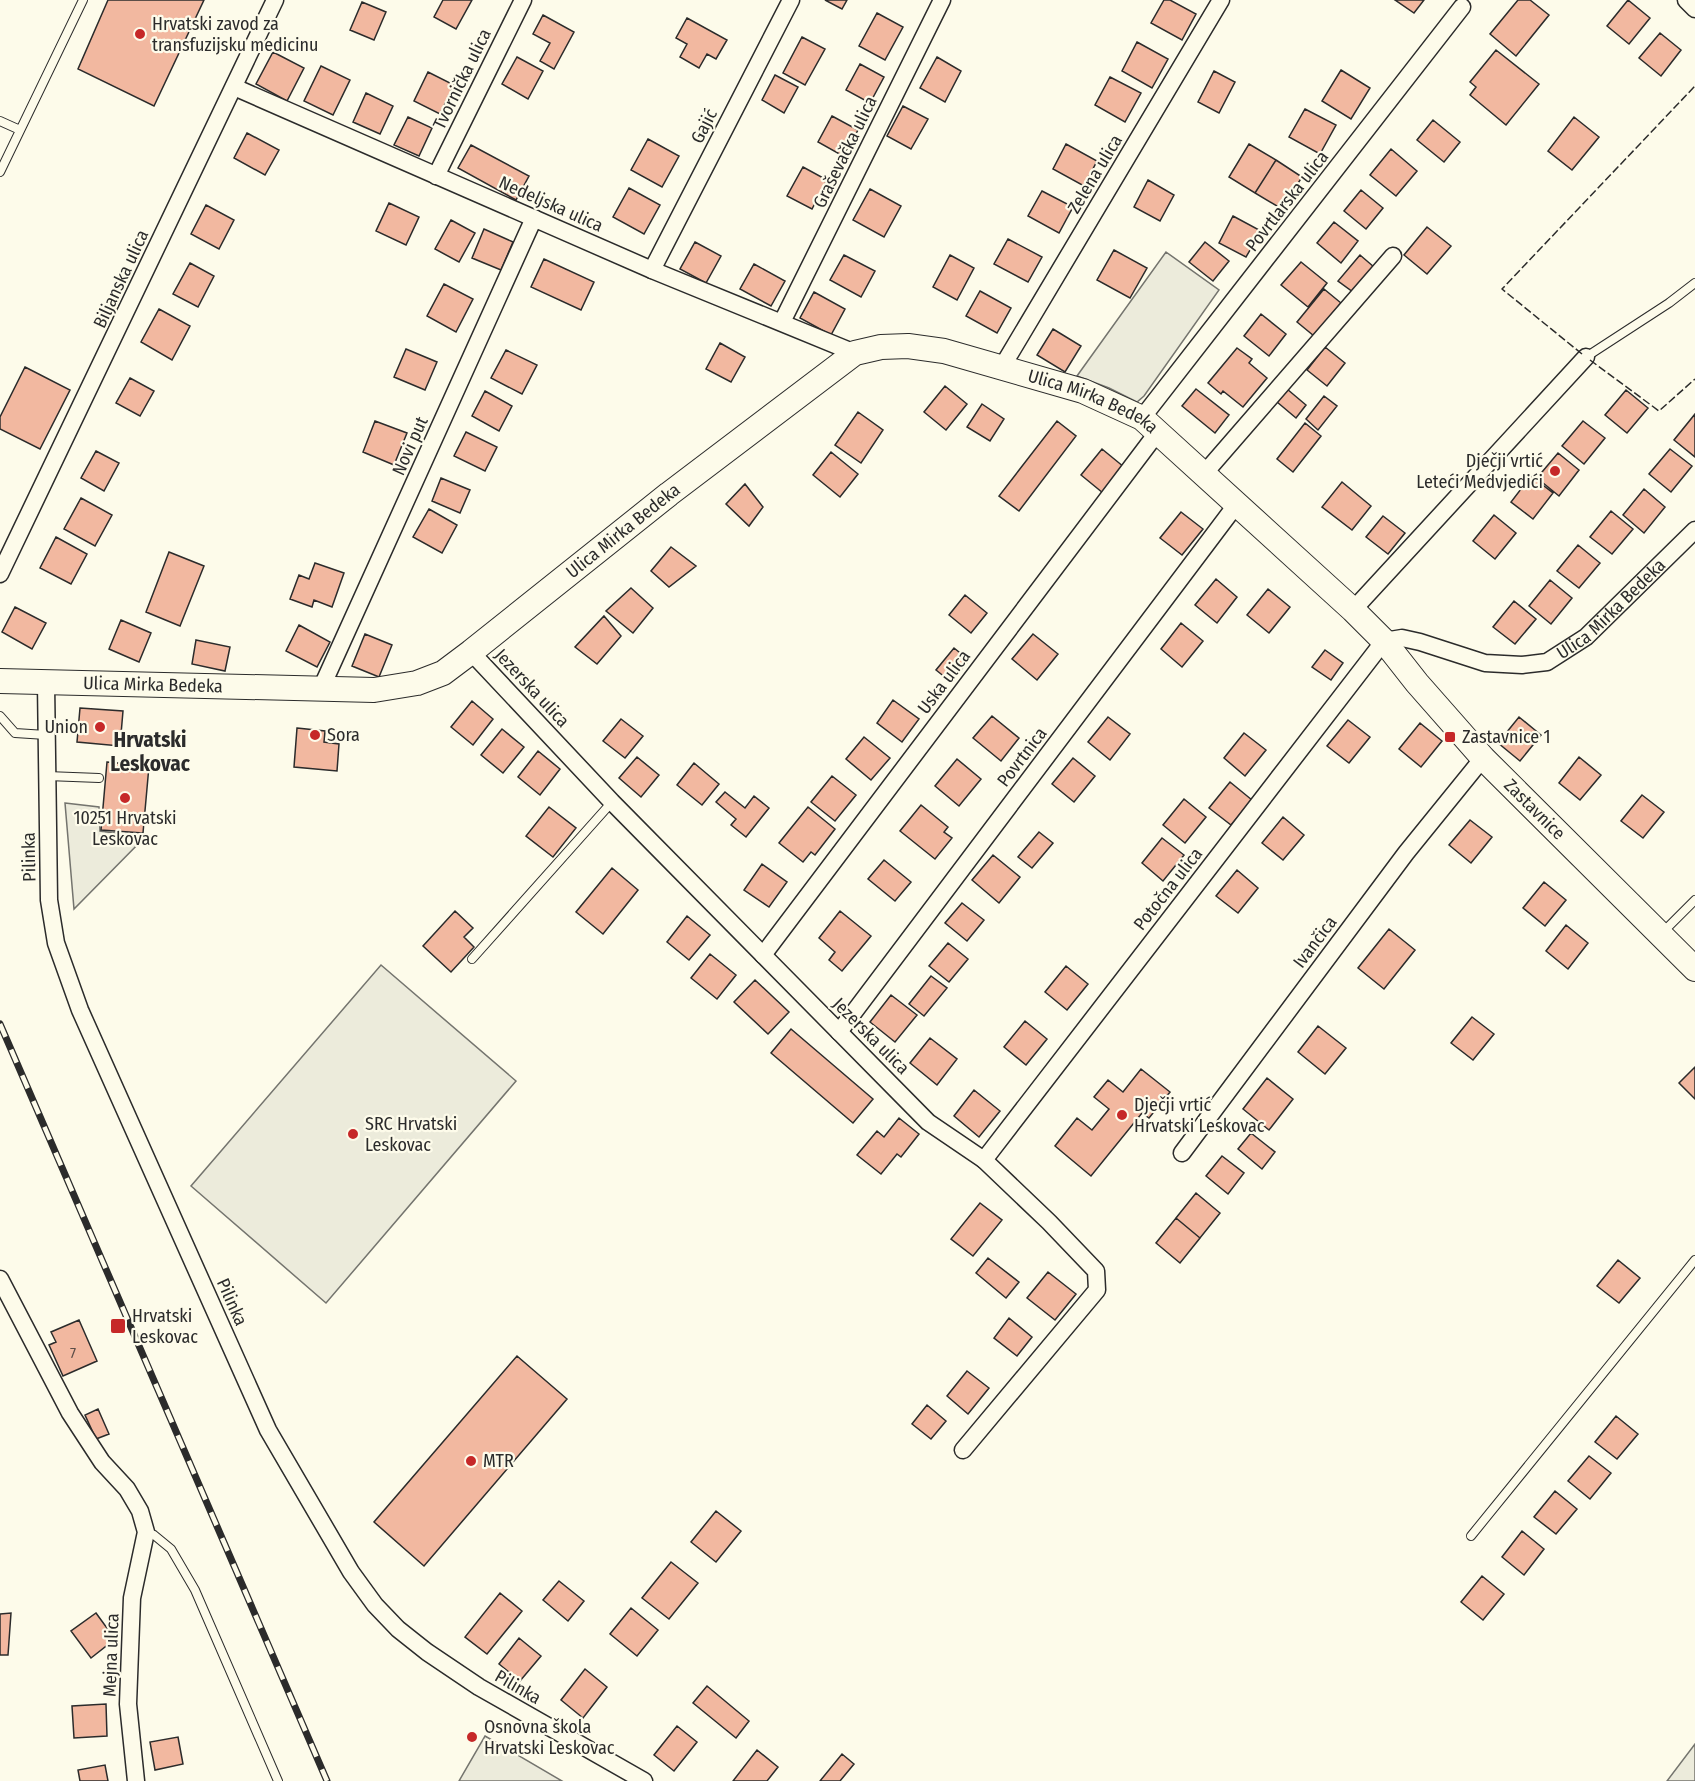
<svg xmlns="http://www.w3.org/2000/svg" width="1695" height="1781" font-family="'Fira Sans Condensed',sans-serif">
	<rect width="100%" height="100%" fill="#fdfbea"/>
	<path fill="#ecebdb" stroke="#74746e" stroke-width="1.5" d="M1166 252 1219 290 1144 396 1137 402 1109 388 1077 376Z
		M65 803 99 807 100 831 145 837 74 909Z
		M381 965 516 1081 326 1303 191 1186Z
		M485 1736 562 1781H459Z
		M1695 1744V1781H1667Z"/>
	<path fill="#f2b8a0" stroke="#2b2b2b" stroke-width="1.5" d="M108 0H204L154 106 78 69Z
		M443 0H472L456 29 434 17Z
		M825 0H847L842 9Z
		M1164 0H1170L1196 14 1182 40 1151 23Z
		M1395 0H1424L1414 13Z
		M1518 0H1530L1549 15 1516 56 1490 34Z
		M1628 0 1650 18 1629 44 1607 26Z
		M362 2 386 12 374 40 350 30Z
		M877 13 903 27 885 60 859 46Z
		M543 15 574 32 554 69 540 61 550 43 533 34Z
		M687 18 727 40 716 59 707 54 699 68 680 57 687 44 676 38Z
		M1660 33 1681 50 1661 76 1639 58Z
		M802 37 825 49 805 85 783 73Z
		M1137 42 1168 59 1152 88 1122 71Z
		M1496 50 1539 84 1506 125 1470 95 1476 87 1470 82Z
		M273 52 304 68 287 101 256 84Z
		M517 57 543 71 528 99 502 84Z
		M937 57 961 71 945 102 920 88Z
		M860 64 884 77 870 103 846 90Z
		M321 66 350 80 333 115 304 101Z
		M1341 70 1370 88 1351 119 1322 101Z
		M1214 71 1235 82 1219 113 1198 102Z
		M428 72 454 85 440 114 414 101Z
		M775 75 798 87 784 113 762 100Z
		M1110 77 1141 93 1125 122 1095 105Z
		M366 93 393 106 380 134 353 122Z
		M903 106 928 119 911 149 887 136Z
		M1305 109 1336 125 1320 154 1289 137Z
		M832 116 858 130 843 156 818 142Z
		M408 117 432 128 419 156 394 145Z
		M1574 117 1599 137 1572 170 1548 151Z
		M1433 120 1460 142 1444 162 1417 140Z
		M247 133 279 150 265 175 234 158Z
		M648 139 679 156 662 187 631 170Z
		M1066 144 1097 161 1084 186 1053 169Z
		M1249 144 1276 160 1255 193 1229 177Z
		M471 145 529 176 516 200 458 168Z
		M1391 149 1417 171 1396 196 1370 175Z
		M1276 160 1302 177 1282 209 1255 193Z
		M803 167 827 180 812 209 787 196Z
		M1148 180 1174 195 1160 221 1134 207Z
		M629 188 660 205 644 234 613 217Z
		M870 189 901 206 884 237 853 220Z
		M1361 190 1383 208 1366 229 1344 211Z
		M1042 191 1073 207 1059 233 1028 216Z
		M389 203 419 217 406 245 376 231Z
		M206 205 234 220 219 249 191 234Z
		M1233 216 1261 231 1246 257 1219 243Z
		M451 220 475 233 459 262 435 249Z
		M1334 222 1358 241 1341 263 1317 243Z
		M1427 227 1451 246 1427 274 1404 255Z
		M484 229 513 242 501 270 472 258Z
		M1008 239 1042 257 1028 282 994 264Z
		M695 242 721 256 706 283 680 269Z
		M1205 242 1229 261 1213 281 1189 262Z
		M1114 250 1147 268 1130 298 1097 280Z
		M844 255 875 271 861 297 830 280Z
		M950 255 974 268 957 300 933 287Z
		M1360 255 1374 267 1353 292 1338 281Z
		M544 259 594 282 581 310 531 287Z
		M1301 262 1327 283 1308 307 1281 285Z
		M190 263 214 276 198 307 173 294Z
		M754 264 785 281 771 306 740 289Z
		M444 284 473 299 456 332 427 316Z
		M1324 289 1341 303 1314 336 1297 322Z
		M980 291 1011 308 997 333 966 316Z
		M814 292 845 309 831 335 800 318Z
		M159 309 190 326 172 360 141 342Z
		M1261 314 1286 334 1269 356 1244 336Z
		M1053 329 1081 346 1065 372 1037 355Z
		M720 343 745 357 731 382 706 369Z
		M1325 347 1345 363 1327 386 1307 370Z
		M1237 348 1252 359 1249 363 1267 378 1243 407 1223 391 1221 394 1208 383Z
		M406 349 437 362 425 390 394 377Z
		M506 350 537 365 522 394 491 378Z
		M25 367 70 390 40 449 0 429V417Z
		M130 378 154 391 140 416 116 403Z
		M945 386 967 404 946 430 924 412Z
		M1196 389 1229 415 1215 433 1182 406Z
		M1287 389 1306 405 1296 418 1277 402Z
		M1626 390 1648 408 1627 433 1605 415Z
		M485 391 512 406 499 431 472 416Z
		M1324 396 1337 406 1318 430 1306 419Z
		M982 404 1004 419 990 441 967 427Z
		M858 412 883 430 861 463 835 445Z
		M1695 414V457L1674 440Z
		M375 421 407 433 394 465 363 452Z
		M1057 421 1076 436 1019 511 999 496Z
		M1583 421 1605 438 1584 464 1562 446Z
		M1305 423 1321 436 1293 472 1277 459Z
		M466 432 497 447 485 471 454 456Z
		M1102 449 1124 467 1103 493 1081 475Z
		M1670 449 1692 466 1671 492 1649 474Z
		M96 451 119 463 104 491 81 478Z
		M831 452 858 474 840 497 813 475Z
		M1558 453 1579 470 1559 496 1537 478Z
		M1531 476 1553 493 1533 519 1511 502Z
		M441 478 470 490 460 513 432 501Z
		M1342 482 1371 506 1352 530 1322 507Z
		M745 484 763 507 749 526 726 504Z
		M1644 489 1665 507 1644 533 1623 515Z
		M81 498 112 515 95 546 64 529Z
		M429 509 457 525 442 553 413 537Z
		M1611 511 1633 529 1612 554 1590 537Z
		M1181 512 1203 529 1182 555 1160 538Z
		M1494 515 1516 533 1495 559 1473 541Z
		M1383 516 1405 533 1388 554 1366 537Z
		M56 537 87 554 71 584 40 568Z
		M1578 545 1600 563 1579 588 1557 571Z
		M671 547 696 566 669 587 651 571Z
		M169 552 204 566 180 626 146 612Z
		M315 563 344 573 332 607 314 600 312 607 290 599 299 575 309 579Z
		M1216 579 1237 597 1217 623 1195 605Z
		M1550 580 1572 598 1551 624 1529 606Z
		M631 588 653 608 633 633 606 611Z
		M1268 589 1290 607 1269 633 1247 615Z
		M965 595 987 613 971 633 949 615Z
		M1514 601 1536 619 1515 644 1493 627Z
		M15 607 46 623 32 649 2 632Z
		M604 616 621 636 597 664 575 647Z
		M121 620 151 633 139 662 109 649Z
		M1181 623 1203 641 1182 667 1161 649Z
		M299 625 330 642 317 667 286 651Z
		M365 634 392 645 379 677 352 666Z
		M1033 634 1058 654 1037 680 1012 659Z
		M196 640 230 647 225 671 192 664Z
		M954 648 969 660 951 682 936 670Z
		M1325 650 1343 663 1331 680 1312 667Z
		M893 700 919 719 902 742 877 723Z
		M472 701 493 719 473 745 451 727Z
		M80 708 123 711 120 746 77 742Z
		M992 716 1019 738 1001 761 973 738Z
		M1108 717 1130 734 1110 760 1088 742Z
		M1519 717 1541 735 1520 761 1498 743Z
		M621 719 643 736 625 758 603 741Z
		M1348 720 1370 737 1349 763 1327 746Z
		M1420 723 1442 741 1421 767 1399 749Z
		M297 728 325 731 324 742 339 744 337 771 294 767Z
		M502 729 524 747 503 773 481 755Z
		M1244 733 1266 750 1245 776 1224 758Z
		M864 737 890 758 871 780 846 759Z
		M538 751 560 769 540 795 518 777Z
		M637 757 659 775 641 797 619 778Z
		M1579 757 1601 775 1580 800 1559 783Z
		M1073 758 1095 776 1074 802 1052 784Z
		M957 759 981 779 959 806 935 786Z
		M107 762 149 766 143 833 101 830Z
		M694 763 719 784 702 805 677 785Z
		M832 776 856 795 835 821 811 802Z
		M1230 782 1252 800 1231 825 1209 808Z
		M725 792 745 808 754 796 769 808 746 837 731 825 736 819 716 802Z
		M1642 795 1664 812 1643 838 1621 821Z
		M1184 799 1206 817 1185 843 1163 825Z
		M921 805 948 827 944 832 952 838 935 859 900 831Z
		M549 807 576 828 553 857 526 836Z
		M808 807 835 829 815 855 811 852 803 862 779 843Z
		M1283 817 1304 835 1283 860 1262 843Z
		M1470 820 1492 837 1471 863 1449 845Z
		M1039 832 1053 843 1032 868 1018 857Z
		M1162 838 1184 855 1163 881 1142 863Z
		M993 855 1020 877 999 903 972 880Z
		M884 860 911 882 895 901 868 879Z
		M762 864 787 882 769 907 744 890Z
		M612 868 638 890 603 934 576 912Z
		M1237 870 1258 888 1238 913 1216 896Z
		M1544 882 1566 900 1545 926 1523 908Z
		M962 903 984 920 967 941 945 923Z
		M455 911 473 928 464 937 474 947 451 972 423 946Z
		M840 911 871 936 842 971 829 960 835 952 819 938Z
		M687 916 710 935 689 960 667 942Z
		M1566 925 1588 943 1568 969 1546 951Z
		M1389 929 1415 950 1384 989 1358 968Z
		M948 943 968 959 949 982 929 966Z
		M710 954 736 975 717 999 691 978Z
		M1066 966 1088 984 1067 1010 1045 992Z
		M931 976 947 988 924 1016 909 1004Z
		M755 980 789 1012 768 1034 734 1002Z
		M891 995 917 1015 895 1042 870 1022Z
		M1472 1017 1494 1034 1473 1060 1451 1043Z
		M1025 1021 1047 1039 1026 1065 1004 1047Z
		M1318 1026 1346 1048 1325 1074 1298 1052Z
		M791 1029 873 1099 853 1123 771 1053Z
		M930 1038 957 1059 937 1085 910 1063Z
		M1695 1067V1099L1679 1083Z
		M1141 1069 1170 1092 1149 1118 1142 1113 1091 1176 1055 1146 1077 1118 1092 1130 1109 1109 1094 1097 1108 1080 1123 1092Z
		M1267 1078 1293 1099 1269 1130 1243 1109Z
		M974 1090 1000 1111 979 1137 954 1116Z
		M899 1118 919 1134 901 1157 897 1154 881 1174 857 1155 877 1131 884 1137Z
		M1251 1133 1275 1152 1262 1169 1238 1149Z
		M1222 1156 1244 1173 1228 1194 1206 1176Z
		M1196 1193 1220 1213 1200 1238 1176 1218Z
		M980 1203 1002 1220 973 1256 951 1239Z
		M1176 1218 1200 1238 1180 1263 1156 1243Z
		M988 1258 1019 1282 1006 1298 976 1273Z
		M1618 1260 1640 1278 1619 1303 1597 1286Z
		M1048 1272 1076 1294 1055 1320 1027 1298Z
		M1009 1318 1032 1337 1017 1356 994 1338Z
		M79 1320 97 1361 63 1376 49 1345 56 1342 51 1332Z
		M517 1356 567 1399 424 1566 374 1522Z
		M967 1371 989 1388 968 1414 947 1396Z
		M927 1405 946 1421 931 1439 912 1424Z
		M98 1409 109 1434 96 1439 85 1415Z
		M1616 1416 1638 1434 1617 1459 1595 1442Z
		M1589 1456 1611 1473 1590 1499 1568 1481Z
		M1555 1491 1577 1509 1556 1534 1534 1517Z
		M716 1511 741 1531 716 1562 691 1542Z
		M1522 1531 1544 1549 1524 1575 1502 1557Z
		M671 1562 698 1583 669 1619 642 1598Z
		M1482 1576 1504 1594 1483 1620 1461 1602Z
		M559 1581 584 1601 568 1621 543 1600Z
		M500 1593 522 1611 487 1654 465 1637Z
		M631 1608 658 1630 637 1656 610 1634Z
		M11 1613 8 1655H0V1614Z
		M96 1613 115 1639 91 1658 71 1631Z
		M519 1638 541 1656 520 1681 499 1664Z
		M585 1669 607 1687 583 1718 561 1700Z
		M707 1686 749 1721 736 1738 693 1703Z
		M106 1704 107 1736 74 1738 72 1706Z
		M677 1726 697 1742 674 1771 654 1755Z
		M178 1737 183 1764 155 1770 150 1742Z
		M757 1750 778 1767 767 1781H733Z
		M842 1754 854 1764 840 1781H820Z
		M105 1765 108 1781H80L78 1770Z"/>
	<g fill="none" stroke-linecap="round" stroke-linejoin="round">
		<defs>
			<path id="lane" d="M0 121 20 130
				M0 172 83 0
				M1586 357 1669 303 1695 283
				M0 716 15 733 46 735
				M47 776 99 778
				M1661 934 1695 900
				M472 959 612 802
				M146 1532 154 1535 171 1549 195 1590 278 1781
				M1471 1536 1695 1260"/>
			<g id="street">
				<path d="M1686 0 1695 9"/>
				<path d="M234 87 652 270 855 353"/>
				<path d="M436 176 523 0"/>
				<path d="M652 270 791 0"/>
				<path d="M782 322 942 0"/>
				<path d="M1002 367 1221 0"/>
				<path d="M1142 418 1462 7"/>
				<path d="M1203 475 1393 256"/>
				<path d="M0 574 275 0"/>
				<path d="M1353 610 1586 357"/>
				<path d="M471 652 612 802 928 1122 984 1160 1049 1222 1096 1271 1097 1290 963 1450"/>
				<path d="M46 683 49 900 56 943 80 1010 268 1430 351 1572 375 1605 398 1629 427 1652 479 1687 644 1781"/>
				<path d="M319 689 324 682 534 218"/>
				<path d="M763 955 1157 433"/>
				<path d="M839 1032 1236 505"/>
				<path d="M1182 1153 1406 853 1483 758"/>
				<path id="s1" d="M984 1160 1384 641 1402 638 1420 642 1485 663 1522 665 1547 662 1586 637 1695 530"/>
				<path d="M0 1279 70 1413 102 1462 127 1489 140 1511 146 1532 132 1598 128 1704 136 1781"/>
			</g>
			<g id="secondary">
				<path id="s2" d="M0 681 374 690 417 683 443 673 471 652 669 494 855 353 881 347 908 346 944 351 1083 391 1142 418 1353 610 1384 641 1417 683 1483 758 1695 969"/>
			</g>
		</defs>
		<use href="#lane" stroke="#2b2b2b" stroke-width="10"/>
		<use href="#street" stroke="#2b2b2b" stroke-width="19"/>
		<use href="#secondary" stroke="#2b2b2b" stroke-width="26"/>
		<use href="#lane" stroke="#fdfbea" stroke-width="8"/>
		<use href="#street" stroke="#fdfbea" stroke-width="16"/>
		<use href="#secondary" stroke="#fdfbea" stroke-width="24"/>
		<defs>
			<path id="rail" d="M0 1024 327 1781"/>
		</defs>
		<use href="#rail" stroke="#2b2b2b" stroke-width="7"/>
		<use href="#rail" stroke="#fdfbea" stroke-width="4.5" stroke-dasharray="14" stroke-linecap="butt"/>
		<path stroke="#2b2b2b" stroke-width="1.5" stroke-dasharray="8 3" stroke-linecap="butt" d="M1582 354 1502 289 1695 86
			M1590 360 1659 411 1695 379"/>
	</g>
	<g fill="#c62828" stroke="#fdfbea" stroke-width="2">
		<circle cx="140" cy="34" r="6"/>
		<circle cx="1555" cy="471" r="6"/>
		<circle cx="100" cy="727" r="6"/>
		<circle cx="315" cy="735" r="6"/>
		<rect x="1444" y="731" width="12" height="12" rx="3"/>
		<circle cx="125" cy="798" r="6"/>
		<circle cx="1122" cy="1115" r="6"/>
		<circle cx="353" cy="1134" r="6"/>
		<rect x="110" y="1318" width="16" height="16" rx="3"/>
		<circle cx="471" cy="1461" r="6"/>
		<circle cx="472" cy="1737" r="6"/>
	</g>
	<g text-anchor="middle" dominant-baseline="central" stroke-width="4.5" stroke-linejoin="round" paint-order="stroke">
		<g font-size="15" fill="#5d4e48">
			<text x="73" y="1353">7</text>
		</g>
		<g font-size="18" fill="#2b2b2b" stroke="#fdfbea" text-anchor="start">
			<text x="152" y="24">Hrvatski zavod za<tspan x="152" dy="21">transfuzijsku medicinu</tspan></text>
			<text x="1543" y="461" text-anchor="end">Dječji vrtić<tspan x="1543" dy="21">Leteći Medvjedići</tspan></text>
			<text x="88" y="727" text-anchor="end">Union</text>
			<text x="327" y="735">Sora</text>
			<text x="1462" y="737">Zastavnice 1</text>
			<text x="125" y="818" text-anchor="middle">10251 Hrvatski<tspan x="125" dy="21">Leskovac</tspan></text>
			<text x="1134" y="1105">Dječji vrtić<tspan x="1134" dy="21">Hrvatski Leskovac</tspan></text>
			<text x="365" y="1124">SRC Hrvatski<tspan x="365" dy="21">Leskovac</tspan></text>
			<text x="132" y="1316">Hrvatski<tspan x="132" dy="21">Leskovac</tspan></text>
			<text x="483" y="1461">MTR</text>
			<text x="484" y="1727">Osnovna škola<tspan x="484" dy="21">Hrvatski Leskovac</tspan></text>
		</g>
		<g font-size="18" fill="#2b2b2b" stroke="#fdfbea">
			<text transform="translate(462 79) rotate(-64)">Tvornička ulica</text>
			<text transform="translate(704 126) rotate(-63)">Gajić</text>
			<text transform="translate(845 152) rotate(-64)">Graševačka ulica</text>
			<text transform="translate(1095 174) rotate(-59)">Zelena ulica</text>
			<text transform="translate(1287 201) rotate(-52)">Povrtlarska ulica</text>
			<text transform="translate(551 204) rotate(24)">Nedeljska ulica</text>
			<text transform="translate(121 279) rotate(-65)">Biljanska ulica</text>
			<text stroke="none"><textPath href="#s2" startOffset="1215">Ulica Mirka Bedeka</textPath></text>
			<text transform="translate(410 446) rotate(-66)">Novi put</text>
			<text stroke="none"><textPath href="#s2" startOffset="675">Ulica Mirka Bedeka</textPath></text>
			<text stroke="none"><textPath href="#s1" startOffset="906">Ulica Mirka Bedeka</textPath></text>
			<text transform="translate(944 682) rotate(-53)">Uska ulica</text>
			<text stroke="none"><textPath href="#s2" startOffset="153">Ulica Mirka Bedeka</textPath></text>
			<text transform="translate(532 688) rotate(47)">Jezerska ulica</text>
			<text transform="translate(1022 757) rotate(-53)">Povrtnica</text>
			<text stroke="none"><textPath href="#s2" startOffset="1822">Zastavnice</textPath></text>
			<text transform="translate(29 857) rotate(-91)">Pilinka</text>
			<text transform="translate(1168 889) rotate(-52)">Potočna ulica</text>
			<text transform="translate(1315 942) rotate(-53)">Ivančica</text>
			<text transform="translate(871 1036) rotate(45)">Jezerska ulica</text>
			<text transform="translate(232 1302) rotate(66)">Pilinka</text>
			<text transform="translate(111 1655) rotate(-88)">Mejna ulica</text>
			<text transform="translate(518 1687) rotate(30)">Pilinka</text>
		</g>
		<g font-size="21" font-weight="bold" fill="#2b2b2b" stroke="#fdfbea">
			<text x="150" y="740">Hrvatski<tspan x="150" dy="24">Leskovac</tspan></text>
		</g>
	</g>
</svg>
